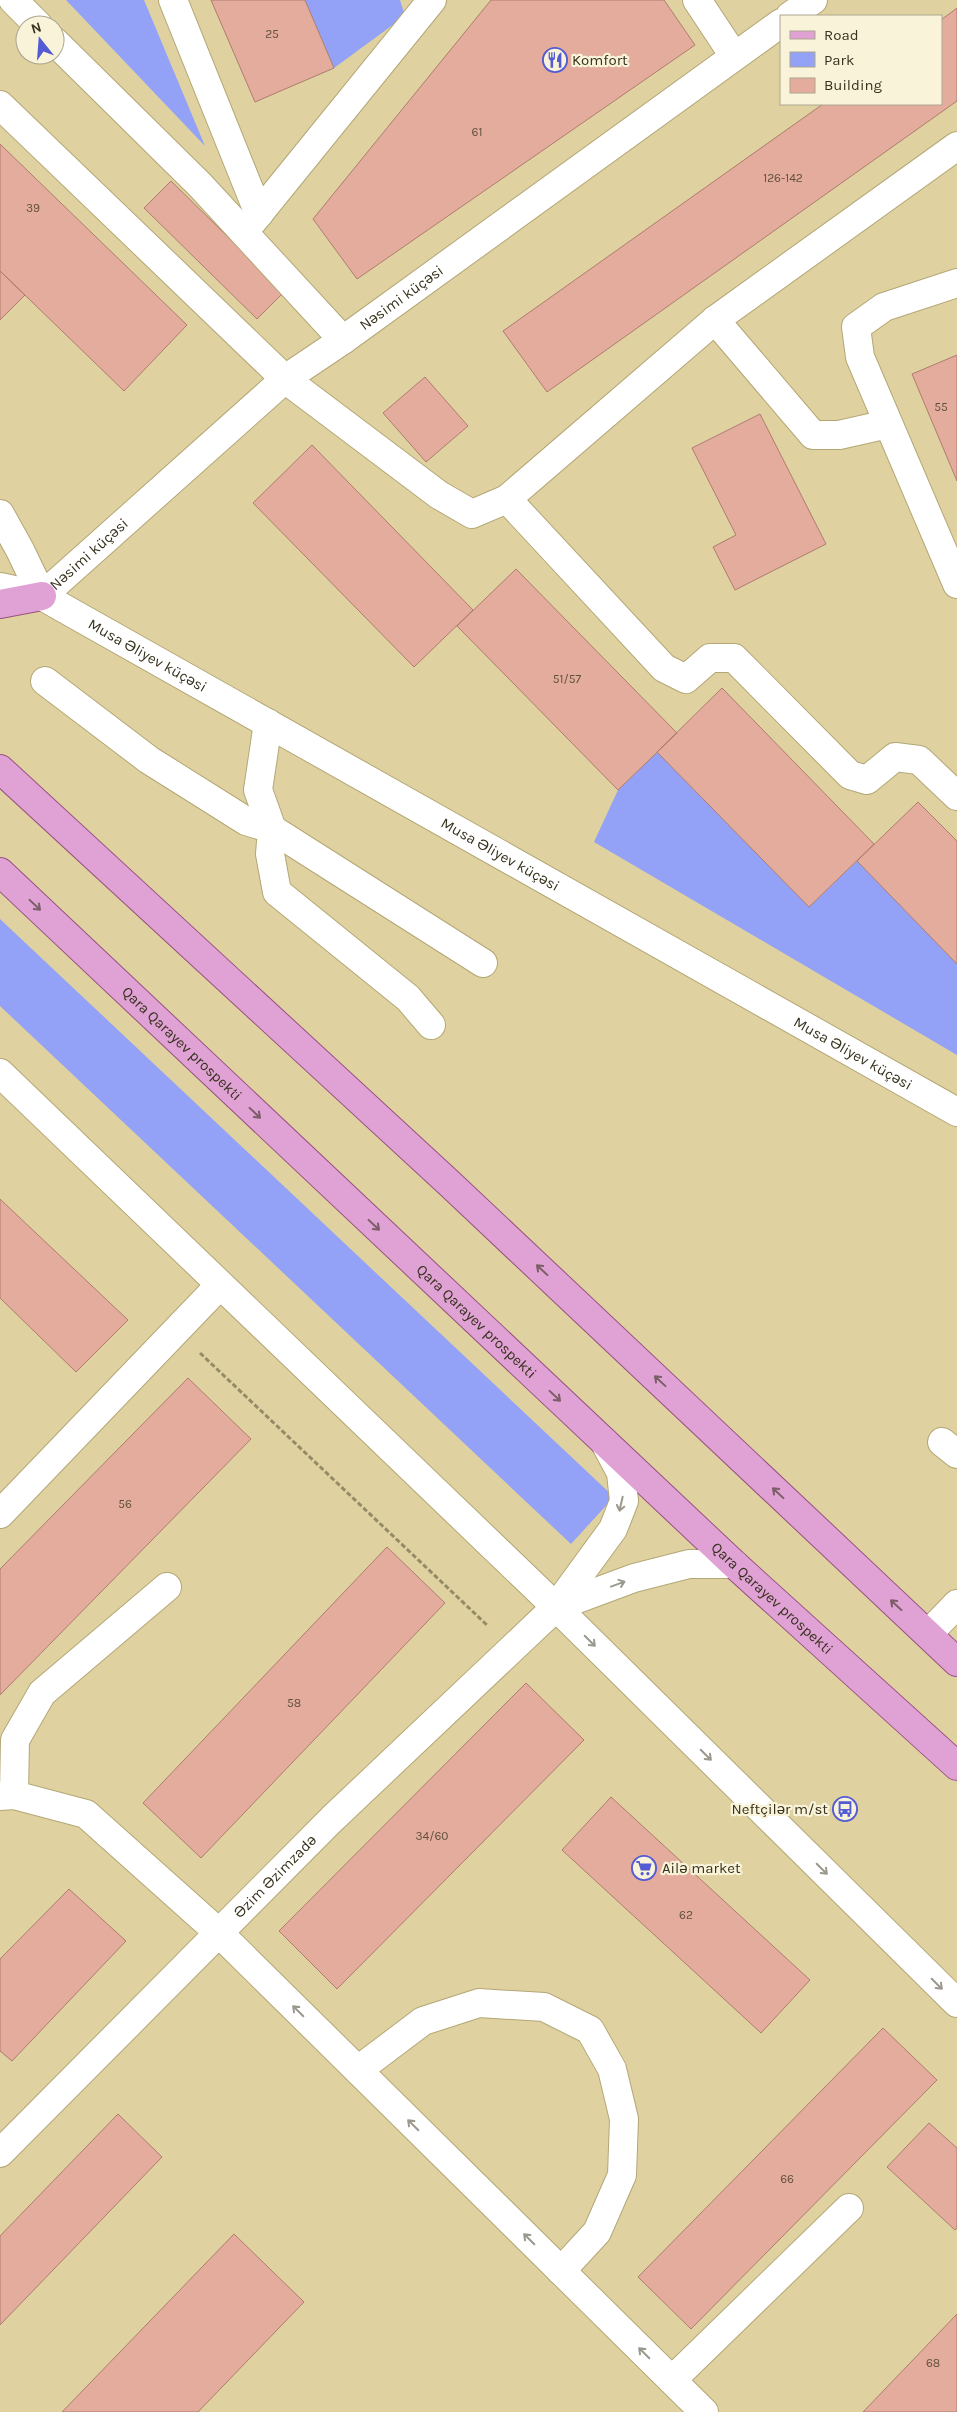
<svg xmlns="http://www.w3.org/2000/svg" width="957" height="2412" font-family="Karla,sans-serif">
	<rect width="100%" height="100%" fill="#dfd2a0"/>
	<path fill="#93a1f6" d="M66 0H144L205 146Z
		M305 0H400L405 16 334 68Z
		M657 752 809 907 857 861 957 964V1055L594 842 618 790Z
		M0 919 614 1497 571 1544 0 1006Z"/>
	<path fill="#e3ac9d" stroke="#af7c6e" d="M211 0H305L334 68 255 102Z
		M491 0H664L695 45 357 279 313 219Z
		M957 8V101L547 392 503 331 823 104H941V20Z
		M0 144 187 325 124 391 0 271Z
		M171 181 284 292 257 319 144 208Z
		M0 271 25 295 0 320Z
		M957 355V481L912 374Z
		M425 377 468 426 426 462 383 413Z
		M760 414 826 544 735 590 713 547 736 535 692 448Z
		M312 445 473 610 414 667 253 503Z
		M516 569 677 733 618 790 457 626Z
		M722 688 874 844 809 907 657 752Z
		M918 802 957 841V964L857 861Z
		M0 1199 128 1320 76 1372 0 1298Z
		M188 1378 251 1439 0 1695V1569Z
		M387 1547 445 1603 201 1858 143 1803Z
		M526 1683 584 1740 337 1989 279 1931Z
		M611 1797 810 1980 761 2033 562 1850Z
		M69 1889 126 1941 12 2061 0 2051V1959Z
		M883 2028 937 2080 691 2329 638 2277Z
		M118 2114 162 2157 0 2325V2236Z
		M929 2123 957 2148V2228L955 2230 887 2167Z
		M234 2234 304 2302 198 2412H62Z
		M957 2314V2412H863Z"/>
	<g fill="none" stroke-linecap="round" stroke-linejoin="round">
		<defs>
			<g id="minor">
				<path d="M13 0 38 25"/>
				<path d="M173 0 259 214"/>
				<path d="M697 0 734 56"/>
				<path d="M790 16 813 0"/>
				<path d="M55 42 200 185 343 340"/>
				<path d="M0 105 285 379 439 495 472 514 507 499 715 320 957 146"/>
				<path d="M244 232 432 0"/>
				<path d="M957 283 884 307 856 327 860 357 957 584"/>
				<path d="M715 320 813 435H839L888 424"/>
				<path d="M507 499 664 668 686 679 710 658H734L850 775 867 780 895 757 919 760 957 796"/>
				<path id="s1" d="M0 514 20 550 42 596 285 379 343 340 781 23"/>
				<path id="s2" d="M0 587 42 596 957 1112"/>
				<path d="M45 681 149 760 246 821 272 829 270 854 277 892 408 998 431 1025"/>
				<path d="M268 723 258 790 272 829 483 963"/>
				<path d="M0 1073 556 1607 957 2003"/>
				<path d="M942 1442 957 1454"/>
				<path d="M0 1514 220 1285"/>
				<path d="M556 1607 634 1578 689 1564H734"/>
				<path d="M928 1634 957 1604"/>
				<path d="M14 1795 15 1740 42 1693 167 1587"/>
				<path d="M0 1796 14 1795 86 1814 218 1932 704 2412"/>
				<path d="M358 2070 423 2021 479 2003 544 2007 590 2030 612 2069 624 2119 622 2175 597 2232 561 2271"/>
				<path id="s3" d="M0 2153 332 1819 556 1607 613 1529 624 1501 621 1473 605 1443"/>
				<path d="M672 2380 849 2208"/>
			</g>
			<g id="major">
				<path d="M0 604 42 596"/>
				<path d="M0 769 449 1183 957 1662"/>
				<path id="s4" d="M0 872 734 1564 957 1766"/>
			</g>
		</defs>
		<use href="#minor" stroke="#b4a776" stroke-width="30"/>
		<use href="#major" stroke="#985281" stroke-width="30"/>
		<path stroke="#958c67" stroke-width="3" stroke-dasharray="5 2.5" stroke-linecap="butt" d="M200 1353 488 1626"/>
		<use href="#minor" stroke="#fff" stroke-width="28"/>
		<use href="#major" stroke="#e0a1d4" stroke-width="28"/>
	</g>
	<defs><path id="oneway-shaft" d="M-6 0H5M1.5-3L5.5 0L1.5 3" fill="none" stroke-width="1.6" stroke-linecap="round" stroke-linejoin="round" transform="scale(1.25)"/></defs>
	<g stroke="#7b5e67">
		<use href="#oneway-shaft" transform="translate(35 905) rotate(43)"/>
		<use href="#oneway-shaft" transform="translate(255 1113) rotate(43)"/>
		<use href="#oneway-shaft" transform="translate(374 1225) rotate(43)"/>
		<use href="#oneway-shaft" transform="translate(542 1270) rotate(-137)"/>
		<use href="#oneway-shaft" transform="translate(660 1381) rotate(-137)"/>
		<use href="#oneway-shaft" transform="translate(555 1396) rotate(43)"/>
		<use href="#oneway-shaft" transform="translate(778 1493) rotate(-137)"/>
		<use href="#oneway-shaft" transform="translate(896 1605) rotate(-137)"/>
	</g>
	<g stroke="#9b988e">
		<use href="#oneway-shaft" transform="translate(621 1504) rotate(103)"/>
		<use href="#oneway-shaft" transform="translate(618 1584) rotate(-20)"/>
		<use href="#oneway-shaft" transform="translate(590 1641) rotate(45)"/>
		<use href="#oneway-shaft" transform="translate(706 1755) rotate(45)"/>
		<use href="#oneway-shaft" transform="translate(822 1869) rotate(45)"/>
		<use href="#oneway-shaft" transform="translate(937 1984) rotate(45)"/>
		<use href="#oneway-shaft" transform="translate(298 2011) rotate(-135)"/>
		<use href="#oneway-shaft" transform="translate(413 2125) rotate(-135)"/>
		<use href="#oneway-shaft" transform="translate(529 2239) rotate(-135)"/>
		<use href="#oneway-shaft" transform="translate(644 2353) rotate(-135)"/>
	</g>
	<defs>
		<symbol id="restaurant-ring" viewBox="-11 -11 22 22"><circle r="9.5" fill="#f9f3da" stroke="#545cd3" stroke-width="1.5"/><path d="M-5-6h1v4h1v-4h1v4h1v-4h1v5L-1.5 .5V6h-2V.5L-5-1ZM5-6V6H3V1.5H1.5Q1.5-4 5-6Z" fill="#545cd3"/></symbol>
		<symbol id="bus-ring" viewBox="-11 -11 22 22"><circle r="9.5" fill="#f9f3da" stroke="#545cd3" stroke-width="1.5"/><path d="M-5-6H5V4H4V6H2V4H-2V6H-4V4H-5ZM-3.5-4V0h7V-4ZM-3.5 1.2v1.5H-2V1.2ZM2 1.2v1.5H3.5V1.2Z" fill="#545cd3"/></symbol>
		<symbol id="supermarket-ring" viewBox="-11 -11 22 22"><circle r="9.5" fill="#f9f3da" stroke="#545cd3" stroke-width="1.5"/><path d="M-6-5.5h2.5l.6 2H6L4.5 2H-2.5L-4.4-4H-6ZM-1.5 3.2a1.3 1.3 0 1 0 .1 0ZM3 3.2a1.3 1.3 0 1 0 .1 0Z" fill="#545cd3"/></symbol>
	</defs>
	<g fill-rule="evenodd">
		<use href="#restaurant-ring" x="541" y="46" width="28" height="28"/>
		<use href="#bus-ring" x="831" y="1795" width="28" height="28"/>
		<use href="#supermarket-ring" x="630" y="1854" width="28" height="28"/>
	</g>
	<g text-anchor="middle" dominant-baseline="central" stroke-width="4.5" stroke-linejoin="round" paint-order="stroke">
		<g font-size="12" fill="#62503e">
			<text x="272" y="34">25</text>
			<text x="477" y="132">61</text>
			<text x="783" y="178">126-142</text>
			<text x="33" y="208">39</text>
			<text x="941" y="407">55</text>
			<text x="567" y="679">51/57</text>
			<text x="125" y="1504">56</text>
			<text x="294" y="1703">58</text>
			<text x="432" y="1836">34/60</text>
			<text x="686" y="1915">62</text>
			<text x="787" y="2179">66</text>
			<text x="933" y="2363">68</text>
		</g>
		<g font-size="15" fill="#37321e" stroke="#f9f3da" text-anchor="start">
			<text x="572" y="60">Komfort</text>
			<text x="828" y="1809" text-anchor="end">Neftçilər m/st</text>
			<text x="662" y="1868">Ailə market</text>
		</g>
		<g font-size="15" fill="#37321e" stroke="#f9f3da">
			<text stroke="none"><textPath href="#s1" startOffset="560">Nəsimi küçəsi</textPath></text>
			<text stroke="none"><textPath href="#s1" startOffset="155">Nəsimi küçəsi</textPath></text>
			<text stroke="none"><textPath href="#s2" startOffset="164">Musa Əliyev küçəsi</textPath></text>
			<text stroke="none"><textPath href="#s2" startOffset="569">Musa Əliyev küçəsi</textPath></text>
			<text stroke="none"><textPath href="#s4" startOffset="250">Qara Qarayev prospekti</textPath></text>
			<text stroke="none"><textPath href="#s2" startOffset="974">Musa Əliyev küçəsi</textPath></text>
			<text stroke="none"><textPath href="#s4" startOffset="655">Qara Qarayev prospekti</textPath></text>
			<text stroke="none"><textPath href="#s4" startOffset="1060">Qara Qarayev prospekti</textPath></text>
			<text stroke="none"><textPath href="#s3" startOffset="390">Əzim Əzimzadə</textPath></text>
		</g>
	</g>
	<rect x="780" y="15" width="162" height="90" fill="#f9f3da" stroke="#aba68f"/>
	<rect x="790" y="31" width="25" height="8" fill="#e0a1d4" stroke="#aba68f"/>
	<text x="824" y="40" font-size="15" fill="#37321e">Road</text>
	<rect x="790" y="52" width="25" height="15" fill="#93a1f6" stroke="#aba68f"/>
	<text x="824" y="65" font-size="15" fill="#37321e">Park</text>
	<rect x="790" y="78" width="25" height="15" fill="#e3ac9d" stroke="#aba68f"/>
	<text x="824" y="90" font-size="15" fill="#37321e">Building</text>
	<g transform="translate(40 40) rotate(343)"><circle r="24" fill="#f9f3da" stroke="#aba68f"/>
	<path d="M0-4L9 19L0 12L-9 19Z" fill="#545cd3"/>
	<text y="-8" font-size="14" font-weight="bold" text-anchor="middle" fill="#37321e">N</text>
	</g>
</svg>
